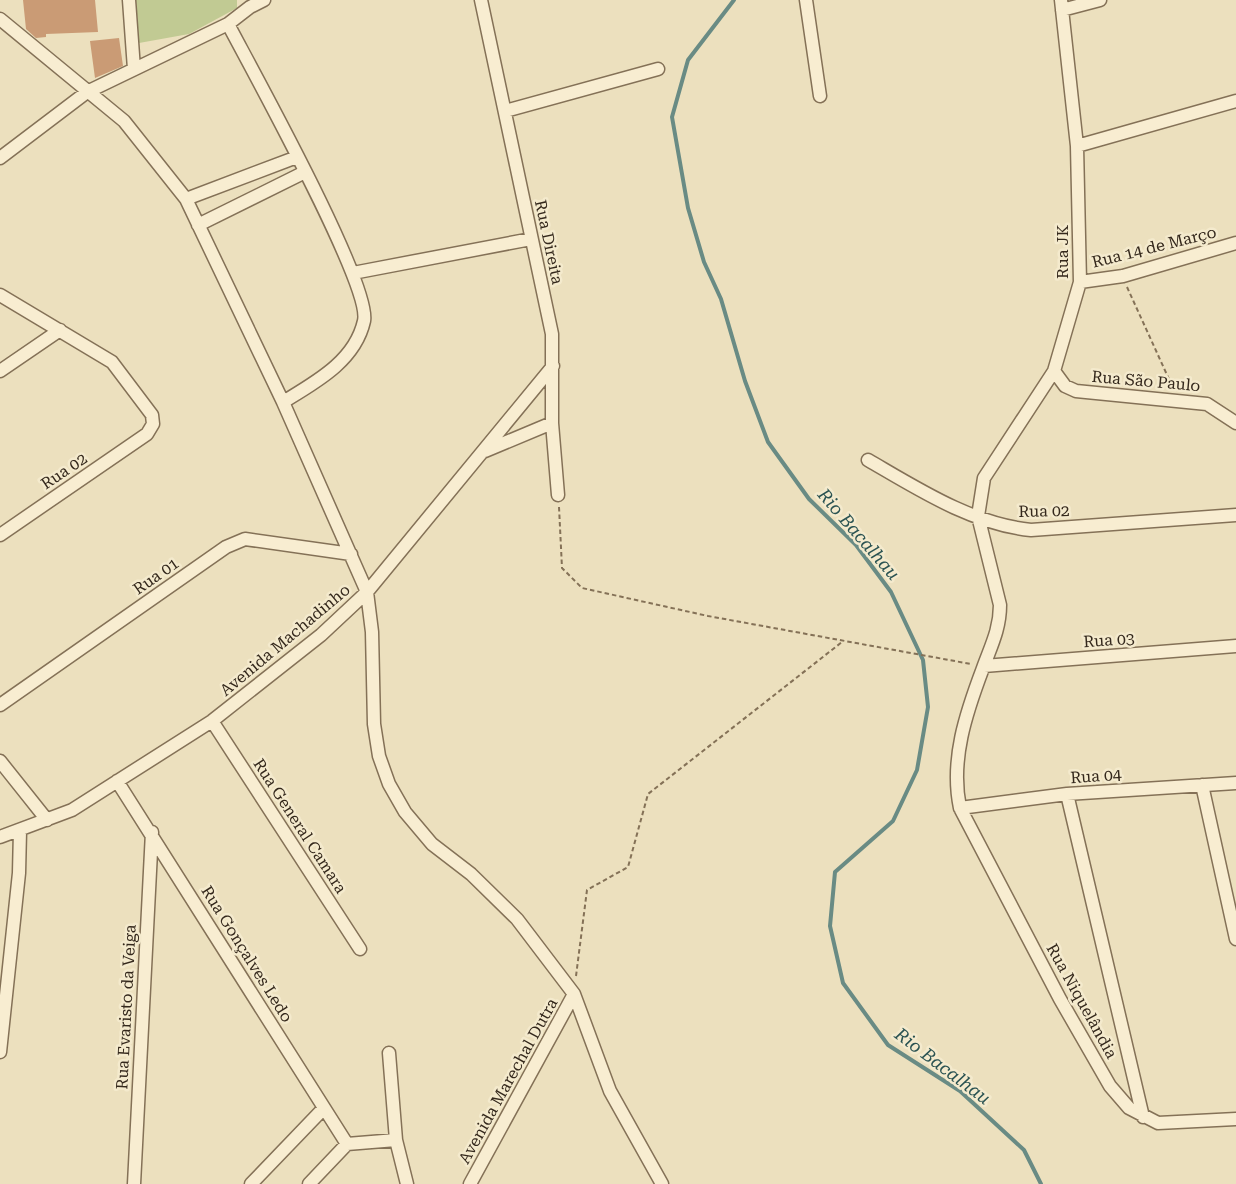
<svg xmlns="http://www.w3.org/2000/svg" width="1236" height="1184" font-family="'Roboto Serif',serif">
	<rect width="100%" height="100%" fill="#ece0be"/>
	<path fill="#c1ca93" d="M136 0H237V8L189 34 139 43Z"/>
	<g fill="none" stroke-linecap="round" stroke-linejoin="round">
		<path stroke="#698b84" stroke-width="4" d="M734 0 688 60 672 117 688 208 704 262 721 299 745 381 768 442 809 499 856 545 891 592 923 660 928 707 917 770 893 821 835 872 830 926 843 983 888 1045 960 1091 1024 1150 1041 1184"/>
	</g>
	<path fill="#ca9b75" d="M23 0H95L98 32 46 34V37L36 38 26 29Z
		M119 38 123 66 95 78 90 41Z"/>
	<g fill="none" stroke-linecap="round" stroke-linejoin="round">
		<defs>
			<path id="minor" d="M129 0 134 69
				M481 0 552 334V423L558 495
				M806 0 820 96
				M1061 0 1077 146 1080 282 1054 371 984 478 978 516 1000 605C1000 629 991 646 983 668 966 713 950 760 960 808L1060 999 1110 1086 1129 1108 1158 1123 1236 1119
				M1062 10 1100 0
				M0 19 124 121 186 199 283 402 367 592 372 632 374 724 379 756 389 784 405 812 432 844 471 874 517 919 574 994 610 1091 662 1184
				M228 24C251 68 372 286 364 321 355 361 316 382 283 402
				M505 111 658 69
				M1077 146 1236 101
				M0 158 87 92 228 24 250 7 264 0
				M186 199 297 157
				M198 225 305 172
				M353 273 531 239
				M1080 282 1123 276 1236 243
				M0 295 112 362 152 415 153 424 147 434 0 535
				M0 371 60 330
				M1054 371 1065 386 1076 391 1207 404 1236 423
				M485 451 552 423
				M868 460C918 489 972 524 1031 530L1236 515
				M984 666 1236 646
				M0 705 226 547 245 539 351 554
				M212 721 360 949
				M0 761 47 820
				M117 781 347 1144
				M1202 785 1236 939
				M1067 794 1143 1117
				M960 808 1067 794 1236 783
				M0 837 72 810 212 721 321 635 367 592 553 366
				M0 1052 19 873 20 831
				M389 1053 396 1140 407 1184
				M134 1184 152 832
				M251 1184 324 1108
				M309 1184 347 1144 396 1140
				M470 1184 574 994"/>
		</defs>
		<use href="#minor" stroke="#847157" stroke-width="15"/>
		<path stroke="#847157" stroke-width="2" stroke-dasharray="4.5 3" stroke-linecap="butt" d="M1127 287 1173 388
			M559 507 562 568 582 588 708 616 971 664
			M576 976 587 890 628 867 648 794 842 642"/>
		<use href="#minor" stroke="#f8edd1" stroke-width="12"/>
	</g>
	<g text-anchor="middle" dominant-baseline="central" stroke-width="5" stroke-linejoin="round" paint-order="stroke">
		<g font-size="16" fill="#34281c" stroke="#f4eacd">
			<text transform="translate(549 242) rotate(78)">Rua Direita</text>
			<text transform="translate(1154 247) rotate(-14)">Rua 14 de Março</text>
			<text transform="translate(1062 252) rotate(-90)">Rua JK</text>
			<text transform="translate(1146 381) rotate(5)">Rua São Paulo</text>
			<text transform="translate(64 471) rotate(-34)">Rua 02</text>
			<text transform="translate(1044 511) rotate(-1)">Rua 02</text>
			<text transform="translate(156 576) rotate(-35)">Rua 01</text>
			<text transform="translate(285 640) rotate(-40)">Avenida Machadinho</text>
			<text transform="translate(1109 640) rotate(-4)">Rua 03</text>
			<text transform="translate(1096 776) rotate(-4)">Rua 04</text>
			<text transform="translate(300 826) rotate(57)">Rua General Camara</text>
			<text transform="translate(247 954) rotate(58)">Rua Gonçalves Ledo</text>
			<text transform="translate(1082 1001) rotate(61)">Rua Niquelândia</text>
			<text transform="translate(126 1007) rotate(-87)">Rua Evaristo da Veiga</text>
			<text transform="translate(508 1081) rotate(-61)">Avenida Marechal Dutra</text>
		</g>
		<g font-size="18" font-style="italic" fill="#2b5352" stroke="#f4eacd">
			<text transform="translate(859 534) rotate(49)">Rio Bacalhau</text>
			<text transform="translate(943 1066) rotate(37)">Rio Bacalhau</text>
		</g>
	</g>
</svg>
